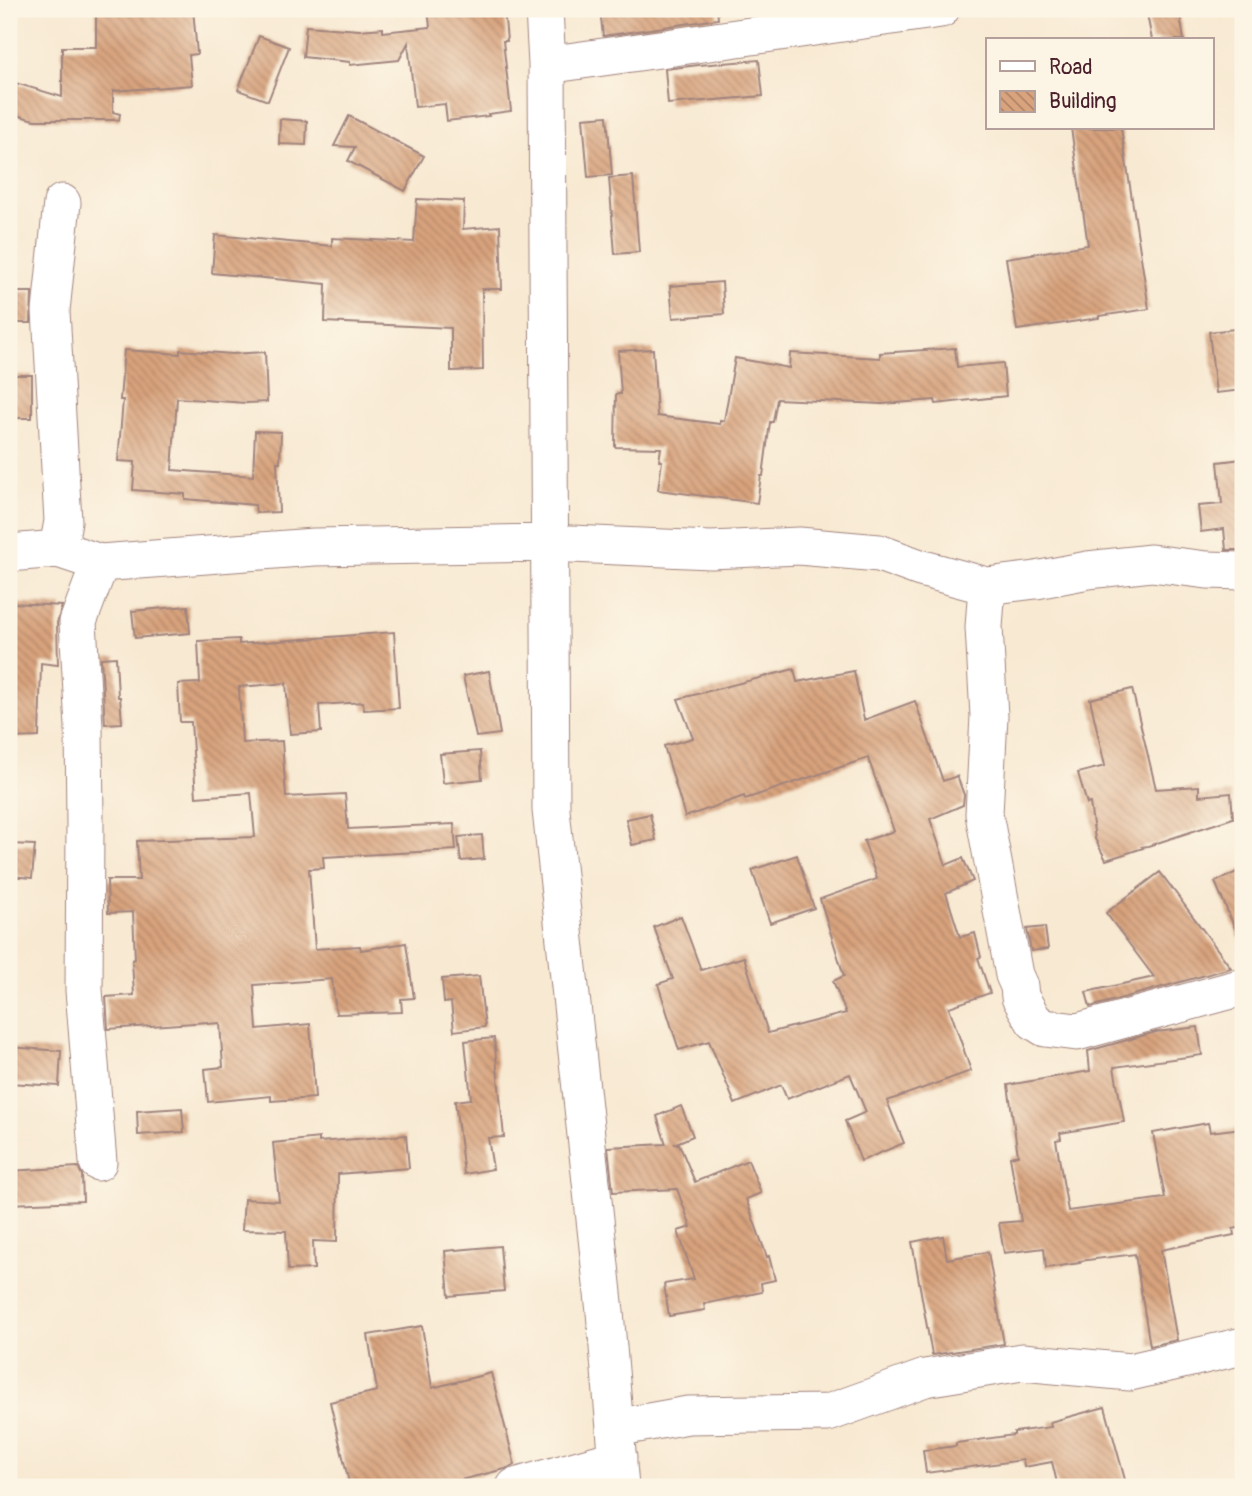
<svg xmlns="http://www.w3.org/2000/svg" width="1252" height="1496" font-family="Pangolin,sans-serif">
	<defs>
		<pattern id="building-back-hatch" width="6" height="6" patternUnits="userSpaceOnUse" patternTransform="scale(1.75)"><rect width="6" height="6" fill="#d8a37d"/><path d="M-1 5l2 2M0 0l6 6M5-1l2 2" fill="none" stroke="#b18467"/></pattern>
	</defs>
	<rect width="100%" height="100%" fill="#fcf5e5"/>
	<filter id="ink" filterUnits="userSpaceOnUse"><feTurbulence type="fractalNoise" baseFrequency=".0143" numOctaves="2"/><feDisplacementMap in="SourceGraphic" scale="14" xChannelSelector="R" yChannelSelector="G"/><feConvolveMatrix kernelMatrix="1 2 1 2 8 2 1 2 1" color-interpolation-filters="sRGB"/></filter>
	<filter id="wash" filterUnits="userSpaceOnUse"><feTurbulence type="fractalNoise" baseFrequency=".00686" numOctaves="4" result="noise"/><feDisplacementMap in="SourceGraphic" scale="28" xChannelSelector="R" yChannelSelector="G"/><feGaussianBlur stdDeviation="1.57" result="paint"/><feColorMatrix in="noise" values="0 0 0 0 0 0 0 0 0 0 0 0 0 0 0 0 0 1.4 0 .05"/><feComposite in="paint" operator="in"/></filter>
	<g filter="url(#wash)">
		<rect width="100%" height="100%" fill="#f8e9d2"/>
		<g id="blocks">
			<path fill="url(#building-back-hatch)" d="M96 9H193L197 54 189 55 192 85 113 91V112L120 114 119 120H34L9 113V81L62 97V47H96Z
				M428 9H504L507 41H503L511 111 488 114 489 116 447 121 445 104 415 107 408 43 399 60 350 65V62L303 57 306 26 359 30 383 28V32L430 27Z
				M600 9H717L718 19 603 36Z
				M1146 9H1179L1184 40H1152Z
				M259 36 289 47 268 101 238 90Z
				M759 60 763 96 668 104 665 69 699 65Z
				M349 116 424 156 405 191 348 161 355 147 334 146Z
				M607 116 612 175 588 177 583 118Z
				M280 119 307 121 306 145 279 144Z
				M1071 128H1121L1149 309 1099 316V318L1017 330 1006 258 1088 245Z
				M633 176 639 252 615 254 609 178Z
				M417 199 464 201 463 229 500 226 502 289H482L483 370 451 371V328L325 322 326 284 212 273 215 235 332 246V238L414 242Z
				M722 282 724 314 673 318 670 286Z
				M14 292H32L31 323H14Z
				M1243 328V390L1216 393 1209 332Z
				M955 348 957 367 1003 363 1006 396 936 404 935 400 882 404 777 399 773 422H770L763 476H761L757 503 658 490 662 461H659L661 448 615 447 616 394H621L618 351 653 349 657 416 720 424V420L724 421 735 358 789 368 790 353 880 358V353Z
				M124 350 180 354V350L232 354 265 352 267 402 246 403 177 398 172 470 253 476 255 431 281 432 280 462H277L279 512 256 513 255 505 185 499V494L133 490 135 462 118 461 123 400H120Z
				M9 375H32V418H9Z
				M1243 459V550H1226L1224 529 1201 532 1198 506 1222 504 1218 462Z
				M13 603 62 606 57 623 58 665 41 663 39 737 9 738V607L13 608Z
				M188 606 190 633 135 638 132 611Z
				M394 632 399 708 364 710 363 702 319 705 321 732 290 734 286 683 239 687 242 743 282 741 286 797 345 794 348 829 454 824 456 850 323 857 324 868 309 869 315 949 360 946 361 950 406 943 414 998 401 999 402 1012 336 1014 332 979 254 985 257 1029 310 1024 315 1098 271 1101V1096L208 1102 205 1069 223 1067 220 1023 208 1024V1022L108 1029 106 997 134 995 132 960 135 959 133 912 108 913 107 880H139L137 841 255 837 251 793 196 797 191 722H180L178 684 200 683 198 641 239 639V644Z
				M116 657 118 697H120L122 723 105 724 101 658Z
				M794 669 797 682 854 671 864 720 915 701 943 781 957 776 964 795 963 805 930 819 946 865 963 858 973 881 946 893 960 937 975 933 981 957 978 958 990 993 949 1007 971 1071 887 1101 904 1143 861 1161 845 1121 866 1112 850 1074 787 1099 781 1085 735 1104 709 1041 679 1050 658 984 673 979 654 927 681 916 701 970 744 957 768 1033 846 1013 833 981 844 976 820 899 877 879 864 841 894 831 868 758 745 799 744 796 685 817 664 746 693 738 678 699Z
				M489 671 500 734 476 737 463 676Z
				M1132 689 1156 789 1199 786V796L1231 793 1233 818 1148 846 1142 847 1143 848 1106 860 1095 839 1090 803 1087 804 1078 773 1105 766 1090 699Z
				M480 751 482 779 443 783 440 754Z
				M650 814 656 840 632 845 626 819Z
				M482 835 484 859 461 861 458 837Z
				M9 844 35 845 32 878 9 876Z
				M797 855 814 908 770 923 752 870Z
				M1243 869V947L1215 882Z
				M1160 872 1231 968 1090 1007 1086 992 1154 977 1106 913Z
				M1045 927 1048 949 1031 951 1027 929Z
				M479 976 485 1027 454 1031 451 1002 444 1003 442 979Z
				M1198 1027 1202 1055 1114 1067 1124 1122 1060 1133 1061 1139 1056 1140 1068 1211 1165 1198 1153 1133 1208 1123 1210 1132 1243 1128V1227L1233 1229 1234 1235 1161 1250 1177 1340 1150 1346 1135 1254 1079 1261 1080 1263 1046 1268 1044 1248 1004 1253 999 1223 1021 1221 1010 1157 1018 1155 1008 1085 1090 1071 1088 1051 1156 1032Z
				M494 1038 504 1137 488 1138 493 1169 464 1174 455 1101 471 1099 465 1041Z
				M9 1047 61 1051 59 1086 9 1083Z
				M681 1106 693 1136 674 1144H679L695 1182 748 1160 761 1193 746 1199 767 1257 769 1256 775 1280 761 1283 762 1292 704 1304 705 1310 669 1316 664 1284 694 1279 678 1231 691 1227 677 1189 613 1192 608 1147 666 1144 657 1116Z
				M182 1108 184 1132 138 1135 137 1111Z
				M406 1135 409 1168 338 1174 337 1242 313 1241 314 1269 288 1270 286 1231 242 1230 244 1199 279 1201 273 1143 319 1138V1142Z
				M78 1167 82 1175 83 1201 9 1204V1171Z
				M943 1236 947 1259 988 1252 1004 1344 932 1355 912 1242Z
				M500 1246 504 1291 449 1296 445 1251Z
				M422 1326 432 1388 491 1373 515 1465 505 1469 433 1487H350L330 1402 377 1391 368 1335Z
				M1105 1407 1127 1487H1058L1052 1462 1024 1467 1023 1460 926 1473 923 1450 956 1446V1443L1014 1435V1432L1051 1427 1050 1422Z"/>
		</g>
	</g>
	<g filter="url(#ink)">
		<use href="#blocks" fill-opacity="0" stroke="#a1847e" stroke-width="2"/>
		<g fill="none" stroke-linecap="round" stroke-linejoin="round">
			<defs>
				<path id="minor" d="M544 9 547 65 551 810 605 1312 620 1487
					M547 65 941 9
					M58 549 63 521 51 311 62 203
					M9 553 58 549 100 563 314 547 548 543 711 550 799 546 879 553 920 568 987 586 1036 580 1088 570 1151 563 1207 570 1243 571
					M987 586 984 627 989 716 984 814 1014 975 1019 986 1020 997 1034 1021 1045 1028 1077 1032 1243 987
					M98 1162 84 990 85 823 84 727 78 622 100 563
					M615 1428 688 1415 828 1413 925 1378 1022 1362 1130 1372 1243 1346
					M515 1487 618 1458"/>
			</defs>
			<use href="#minor" stroke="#a1847e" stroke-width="39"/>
			<use href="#minor" stroke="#fff" stroke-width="37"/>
		</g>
	</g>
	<rect width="1252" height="1496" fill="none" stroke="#fcf5e5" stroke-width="35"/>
	<rect x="986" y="38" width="228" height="91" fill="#fcf5e5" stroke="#b59f9b" stroke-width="2"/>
	<rect x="1000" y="61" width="35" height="10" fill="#ffffff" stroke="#b59f9b" stroke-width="2"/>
	<text x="1049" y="74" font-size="21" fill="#4a1f2b">Road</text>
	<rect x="1000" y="91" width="35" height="21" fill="url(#building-back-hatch)" stroke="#b59f9b" stroke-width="2"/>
	<text x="1049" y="108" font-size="21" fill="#4a1f2b">Building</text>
</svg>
